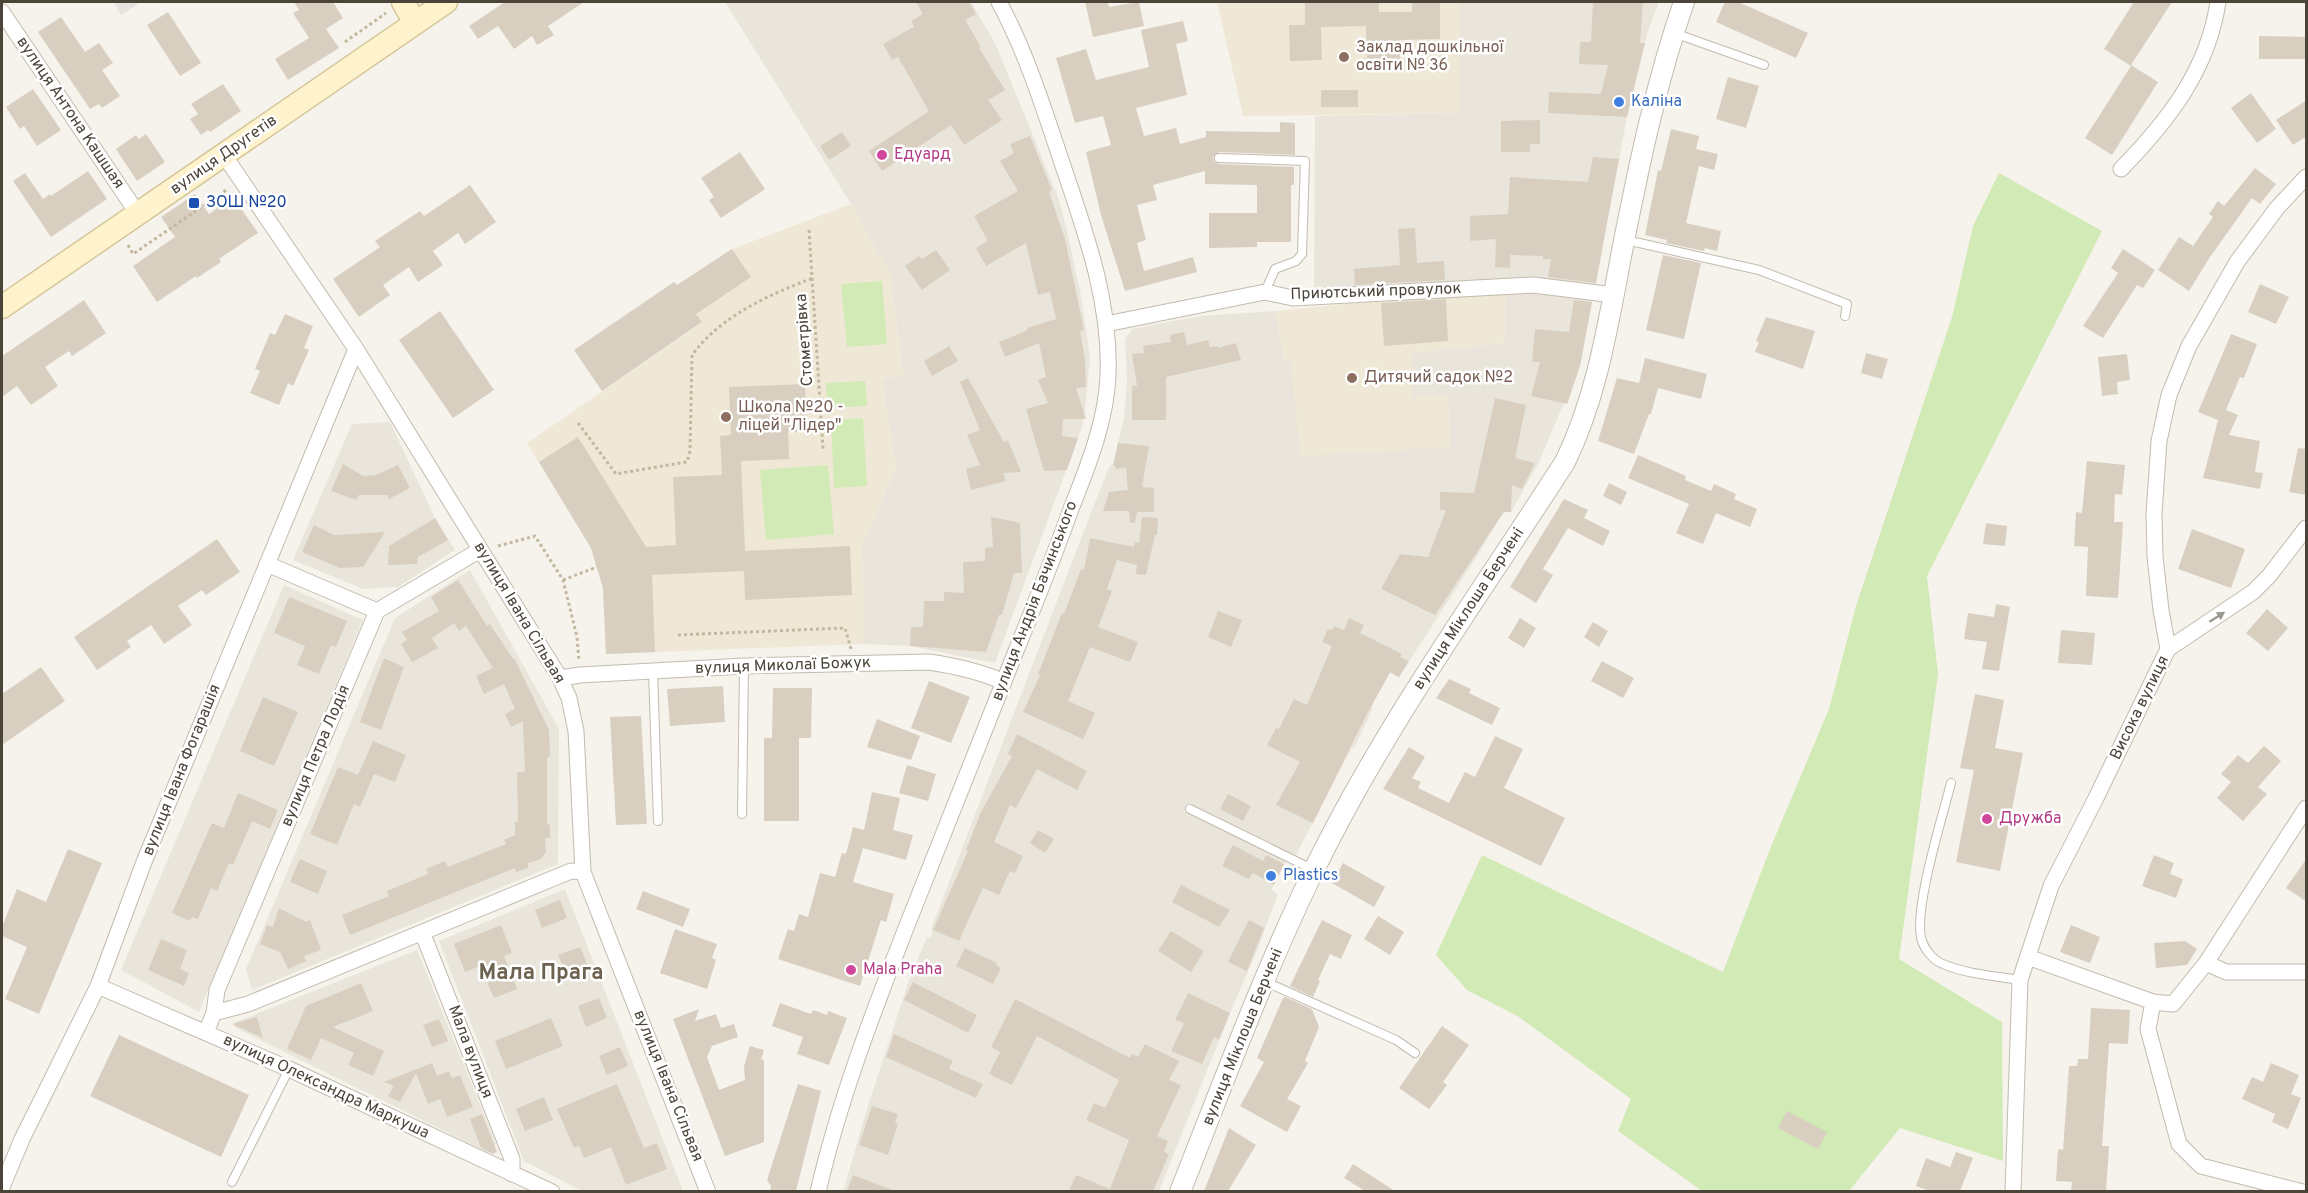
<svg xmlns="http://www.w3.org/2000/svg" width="2308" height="1193" font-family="Overpass,sans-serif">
	<rect width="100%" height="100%" fill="#f6f3ec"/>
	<path fill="#eae5da" d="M725 2H971L995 43 1021 106 1058 197 1067 231 1080 291 1090 357 1085 411 1081 430 995 663 910 646 863 644 862 544 896 468 882 379 903 375 890 274 851 204Z
		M1459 2H1659L1647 34 1627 117 1595 285 1548 280 1314 292 1315 116 1459 113Z
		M1531 293 1593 297 1580 366 1567 404 1564 403 1538 464 1511 512H1503L1476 558 1399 677 1390 673 1371 707 1373 708 1355 747 1351 749 1296 855 1290 853 1271 890 1278 894 1258 948 1230 1013 1159 1191 843 1192 866 1112 909 980 927 937 930 938 933 930 931 929 1092 510 1110 465H1113L1124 417 1127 383 1125 339 1132 329 1167 322 1202 316 1276 311 1284 360H1291L1449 447V396L1411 398 1410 353 1504 343 1506 294Z
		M390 422 435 518 455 550 398 587 363 589 293 560 352 424Z
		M470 570 559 729 558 864 252 990 246 969 395 618Z
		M284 585 363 620 199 1012 121 970Z
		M565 889 683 1191H582L524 1161 439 941Z
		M417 950 496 1144 489 1153 234 1027 236 1022Z"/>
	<path fill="#e6e2dd" d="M114 2H141L121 15Z"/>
	<path fill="#efe8d6" d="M1217 2H1459V113L1243 116Z
		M851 204 890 274 903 375 882 379 896 468 862 544 863 644 606 654 603 588 591 548 527 443 702 323 677 285 732 249Z
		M1506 294 1504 343 1410 353 1411 398 1449 396 1450 447 1300 456 1291 360H1284L1276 311 1343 304Z"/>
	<path fill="#d2eab5" d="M1999 173 2102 231 1927 576 1938 674 1899 959 2002 1022 2003 1161 1900 1128 1849 1191H1702L1618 1131 1631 1099 1519 1017 1467 990 1436 955 1482 855 1723 972 1770 849 1829 709 1856 606 1952 317 1973 226Z
		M882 281 887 344 847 347 841 284Z
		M865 381 867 406 827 408 826 383Z
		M863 418 867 486 834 488 831 420Z
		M828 465 834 534 766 540 760 470Z"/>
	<path fill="#d8cfc1" d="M294 2H333L343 18 326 29 339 48 288 80 275 59 309 38 293 13 299 10Z
		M505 2H584L548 26 554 35 537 45 532 36 514 49 498 26 478 39 469 26Z
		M916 2H969L976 14 965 20 981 47 979 48 1005 90 988 100 1002 120 964 145 951 125 882 171 869 151 929 111 898 57 892 60 883 44 914 27 911 21 923 14Z
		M1085 2H1108L1109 7 1139 2 1144 26 1093 37Z
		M1305 2H1379V12H1412V2H1440V39L1400 40V60H1367L1366 26 1321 27 1322 60 1290 61 1289 25H1305Z
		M1593 2H1643L1640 43H1645L1627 117 1548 113 1549 92 1601 94 1608 65 1579 64 1580 42H1591Z
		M1725 2H1738L1808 33 1796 58 1716 22Z
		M2134 2H2172L2131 65 2158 82 2112 155 2085 138 2131 66 2104 49Z
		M168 12 201 63 180 76 147 25Z
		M61 17 85 52 99 43 113 63 102 70 120 96 102 108 99 104 90 109 38 32Z
		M1183 21 1188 41 1176 44 1187 95 1136 108 1144 136 1176 128 1180 144 1206 137V131L1280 132V122L1295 123V155L1219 152 1213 157 1214 161 1219 164 1294 167V185H1291V242H1257V247L1209 248V213H1257V185L1205 184V171L1153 185 1157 200 1137 205 1146 240 1137 243 1144 271 1193 257 1197 272 1125 291 1101 215 1086 152 1111 145 1103 116 1075 123 1056 58 1086 49 1096 80 1149 67 1141 30Z
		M2259 36 2307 37V59H2259Z
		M1728 77 1759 86 1746 128 1716 119Z
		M223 84 241 111 210 132 208 130 201 135 190 119 198 114 191 104Z
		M33 89 61 130 37 146 24 126 20 129 6 107Z
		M1321 90H1358V107H1321Z
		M2251 93 2276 129 2257 143 2231 108Z
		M2307 100V136L2293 145 2276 120Z
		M1540 120V144H1530V152H1501V121Z
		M1671 129 1699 136 1696 149 1718 154 1714 170 1699 166 1686 223 1721 231 1717 251 1705 248 1704 251 1666 243 1667 240 1645 235 1658 170 1661 171Z
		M842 132 851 146 829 160 820 146Z
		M146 134 165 162 137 181 116 149 136 135 139 139Z
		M1030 136 1052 190 1049 192 1065 239 1084 330 1080 331 1085 359 1086 387 1076 388 1086 419H1063L1062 436 1078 438 1067 470 1044 471 1026 409 1048 403 1038 380 1046 377 1039 343 1005 357 999 342 1028 330 1027 328 1056 319 1050 292 1038 295 1026 243 986 266 976 248 988 241 974 216 1018 191 1000 161 1014 153 1010 144Z
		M740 152 765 189 721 218 709 200 714 197 701 178Z
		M1593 157 1619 159 1596 283 1548 277 1551 259H1543V256L1510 255V268L1495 267 1496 239 1470 241V216L1508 214 1510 177 1588 182Z
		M2255 168 2276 184 2260 204 2252 198 2210 257 2189 291 2158 270 2179 237 2193 246 2213 217 2209 214 2218 201 2224 206Z
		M88 171 107 199 51 237 13 181 25 173 43 199 50 194 51 196Z
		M470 185 496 222 465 244 458 233 433 251 443 265 418 282 409 267 383 285 390 295 359 317 333 279 380 247 375 241 420 211 424 216Z
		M195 194 209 214 233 197 258 233 219 259 221 262 197 278 196 276 157 302 133 266 175 237 161 217Z
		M1415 228 1417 263 1444 261 1445 280 1355 285 1354 269 1400 265 1398 229Z
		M732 249 751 277 696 314 702 322 602 391 574 350 674 282 677 285Z
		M2123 249 2155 270 2143 288 2137 285 2103 338 2083 326 2118 273 2111 268Z
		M936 250 950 270 922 290 905 266 919 256 922 259Z
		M1663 255 1701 263 1684 339 1646 330Z
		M2260 284 2289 297 2276 324 2248 312Z
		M1446 299 1448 341 1384 346 1381 303Z
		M84 300 106 333 72 356 69 351 45 367 58 386 31 405 17 386 2 397V356Z
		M1574 300 1592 302 1580 366 1567 404 1531 396 1540 362H1532L1535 329 1569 332Z
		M440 311 494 390 453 418 399 340Z
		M285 314 313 326 304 348 309 350 293 386 288 383 279 405 250 393 260 371 255 369 270 333 275 335Z
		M1766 317 1815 331 1803 369 1755 352 1759 342 1756 341Z
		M1184 332 1187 345 1208 340 1210 347 1218 346V348L1236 343 1241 360 1166 377V420H1132V386H1137L1132 354 1144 353 1143 346 1171 342 1170 335Z
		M2231 334 2257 344 2244 378 2240 377 2226 410 2238 415 2229 435 2260 441 2255 472 2263 473 2260 489 2203 478 2218 420 2198 412Z
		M949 346 958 361 932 376 924 361Z
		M1866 353 1888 359 1882 379 1861 373Z
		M2127 354 2130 380 2117 382 2118 394 2102 396 2098 357Z
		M1645 358 1707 374 1701 399 1658 388 1651 414H1649L1634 454 1598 441 1617 378 1639 383Z
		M968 378 1004 442 1008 440 1021 472 1003 473 1006 481 971 490 966 469 980 465 967 435 980 430 960 382Z
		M805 384 807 432H788L789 459 741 461 745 551 850 546 852 595 745 600 744 571 652 575 655 652 606 654 603 588 591 548 539 462 578 437 646 547 676 545 673 477 722 475 720 436 731 435 729 387Z
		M1495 398 1526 405 1515 458 1535 463 1522 489 1512 485 1511 512H1504L1435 615 1381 589 1400 554 1428 557 1446 510H1440V492L1474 493Z
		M1118 443 1149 446 1142 487 1154 488V512H1137L1135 523H1130L1129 511H1103L1109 492 1128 490 1126 468 1115 469 1116 466H1113Z
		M2298 448 2307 449V495L2289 492Z
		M1638 455 1686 476 1685 480 1711 491 1714 484 1736 494 1734 499 1757 509 1750 527 1716 513 1703 544 1676 533 1689 504 1628 478Z
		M2087 461 2125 465 2122 495 2115 494 2114 522H2123L2118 598 2086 596 2088 547 2074 546 2076 512 2082 513Z
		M343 464 363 476 376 475 398 465 410 488 389 499 387 495H359L356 500 331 491Z
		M1609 483 1627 492 1621 505 1603 496Z
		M1564 499 1588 510 1584 518 1610 531 1603 546 1568 528 1543 569 1553 575 1536 603 1510 587Z
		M991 517 1020 523 1022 573H1014L1002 615H999L986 652 910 646 911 627H923L924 601H944V592L964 593 963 562 985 561V548L993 547Z
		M1142 517 1158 518 1157 535H1155L1146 575 1136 574 1137 565 1117 560 1107 589 1112 591 1098 627 1138 642 1130 662 1090 647 1068 701 1095 713 1083 739 1023 712 1040 675 1038 674 1062 613 1064 614 1081 569 1084 570 1090 538 1134 547 1135 542 1139 543Z
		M435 518 448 540 418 557 417 564 388 565 389 546Z
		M1986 523 2007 526 2005 546 1983 544Z
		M314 525 334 535 385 532 363 567 340 568 302 552Z
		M2192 529 2245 549 2231 588 2178 569Z
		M217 539 240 572 206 595 202 590 178 606 192 625 164 644 151 625 127 641 131 647 97 670 74 637Z
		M458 580 487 626 490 624 513 659 514 658 549 730 550 757H547V824L550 825V838H545L546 852 541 859 528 863V868L516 872 515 868 350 935 342 915 389 896 387 891 428 874 426 869 445 861 448 867 506 844 504 840 515 835V822H518L517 772H525L523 721 511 727 505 714 515 709 504 684 484 694 476 676 493 668 466 626 459 631 454 623 432 638 438 648 412 662 401 644 407 640 402 632 439 611 431 597Z
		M289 597 347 621 336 647 331 645 319 674 297 665 305 646 274 633Z
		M1996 604 2010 607 1999 671 1982 669 1987 642 1964 639 1968 613 1994 617Z
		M2267 609 2288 628 2268 651 2246 633Z
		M1218 611 1242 620 1231 647 1208 637Z
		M1349 618 1364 625 1360 633 1402 654 1400 657 1409 661 1399 677 1390 672 1367 714 1313 823 1276 805 1300 762 1267 745 1276 728 1279 729 1294 699 1307 705 1332 646 1322 642 1328 629 1332 630 1334 626 1344 630Z
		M1520 618 1536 628 1524 648 1508 638Z
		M1593 622 1608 631 1599 647 1584 637Z
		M2061 630 2095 633 2092 665 2058 663Z
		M384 658 404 667 381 730 360 722Z
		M1602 661 1634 678 1623 698 1591 681Z
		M41 667 65 701 2 745V694Z
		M1449 679 1471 689 1469 693 1500 708 1492 725 1436 698Z
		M929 681 970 697 951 743 911 728Z
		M723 686 725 722 670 726 667 689Z
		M773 688H812L811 738H799V821H764V738H772Z
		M1975 694 2004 700 1995 748 2023 753 2000 871 1956 862 1974 770 1960 768Z
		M263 697 298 712 274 766 240 751Z
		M641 716 647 824 616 825 610 717Z
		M877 719 920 736 911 760 867 747Z
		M1017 734 1087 771 1077 790 1037 769 1016 808 1010 805 994 842 1023 856 1015 873 1010 871 999 895 983 888 959 941 933 930 968 851 966 850 981 812 1012 756 1008 754Z
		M1495 736 1523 749 1504 788 1565 818 1541 866 1383 789 1409 747 1425 757 1412 778 1421 782 1418 788 1449 803 1465 772 1475 777Z
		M373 741 406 755 395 782 374 774 360 807 354 804 337 845 310 834 338 767 358 775Z
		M2264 746 2281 761 2258 787 2267 794 2243 821 2217 798 2231 782 2221 774 2238 755 2248 763Z
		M907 765 936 774 928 801 899 793Z
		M872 792 900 798 893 830 913 835 906 860 863 848 853 882 894 894 886 922 881 920 860 986 778 959 788 929 794 931 799 914 808 917 820 873 835 877 842 853 846 854 853 827 864 830Z
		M238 793 278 810 270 829 252 821 233 865 229 863 217 891 211 888 198 919 192 917 190 921 172 913 212 823 224 828Z
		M1228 794 1251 806 1243 821 1220 809Z
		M1038 830 1054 839 1045 853 1030 843Z
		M1233 845 1263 861 1266 855 1284 864 1274 885 1253 873 1249 879 1222 866Z
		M68 849 102 863 39 1014 5 999 27 947 2 936V927L17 889 46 902Z
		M2154 855 2174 863 2170 874 2183 879 2176 898 2142 886Z
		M2307 858V902L2286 888Z
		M300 859 327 871 318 894 290 882Z
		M1343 863 1385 887 1374 907 1332 883Z
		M1181 885 1230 910 1219 927 1172 902Z
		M643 891 690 909 683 927 636 909Z
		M560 900 567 918 542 928 535 910Z
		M279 908 306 922 310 920 321 950 304 956 306 961 288 969 280 952 260 944 267 925 273 927Z
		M1378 916 1404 932 1390 955 1364 939Z
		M1249 920 1264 928 1247 971 1228 962Z
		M1322 920 1352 935 1341 959 1330 954 1318 980 1320 981 1313 997 1290 986Z
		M501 925 512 953 504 956 517 989 494 998 480 966 465 972 454 944Z
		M2071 925 2100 937 2090 963 2060 952Z
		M675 929 717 944 712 958 716 960 707 989 660 973Z
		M1171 931 1204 951 1191 972 1158 951Z
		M161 939 187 950 180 969 189 973 184 986 148 970Z
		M2185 941 2197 949 2187 965 2156 968 2154 943Z
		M580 947 588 966 566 974 558 955Z
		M965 948 997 963 996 965 1001 968 993 984 956 966Z
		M913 982 977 1015 968 1033 904 1000Z
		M361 983 373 1011 333 1027 384 1051 373 1076 348 1065 354 1053 321 1038 311 1060 287 1049 306 1006Z
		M1188 993 1230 1013 1219 1040 1214 1037 1202 1064 1171 1051 1184 1023 1175 1020Z
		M1285 997 1312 1009 1319 1027 1305 1061 1308 1063 1287 1099 1301 1106 1287 1132 1240 1106 1264 1062 1257 1058 1283 998Z
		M599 998 607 1018 586 1027 578 1006Z
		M1015 999 1130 1058 1132 1054 1138 1057 1145 1044 1179 1061 1169 1080 1181 1085 1157 1136 1168 1141 1164 1152 1169 1154 1153 1191H1069L1076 1175 1110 1189 1129 1140 1086 1120 1094 1103 1105 1108 1119 1080 1037 1036 1012 1085 989 1074 1000 1052 991 1047Z
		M780 1003 811 1014 813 1010 827 1015 828 1011 847 1018 829 1065 797 1054 803 1037 772 1026Z
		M2091 1008 2130 1010 2128 1044 2109 1043 2102 1146H2109L2106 1191H2071L2072 1182 2056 1181 2058 1149 2063 1150 2069 1066H2077L2078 1059H2088Z
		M699 1009 695 1021 716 1014 721 1028 734 1024 738 1037 712 1046 707 1057 719 1090 745 1080 744 1066 750 1046 764 1050 761 1059 764 1060V1142L725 1156 673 1019Z
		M257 1017 263 1038 232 1024Z
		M551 1018 563 1046 506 1069 495 1041Z
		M439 1019 448 1041 432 1047 423 1025Z
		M1442 1026 1469 1045 1443 1082 1447 1085 1429 1109 1399 1088Z
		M894 1034 953 1061 949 1069 983 1084 976 1098 886 1057Z
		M119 1035 249 1095 221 1157 90 1096Z
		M620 1047 628 1066 607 1075 599 1056Z
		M432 1063 437 1076 449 1071 452 1078 460 1075 473 1107 447 1117 440 1099 428 1104 416 1073 400 1102 388 1096 394 1086 384 1082Z
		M2271 1063 2299 1075 2291 1094 2301 1098 2288 1129 2272 1122 2275 1114 2242 1099 2252 1077 2263 1082Z
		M617 1084 644 1148 657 1143 667 1169 626 1185 611 1147 584 1158 579 1146 574 1148 557 1109Z
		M798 1084 821 1091 796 1191H770L771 1186 767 1180Z
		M544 1097 553 1120 525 1131 516 1109Z
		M872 1106 898 1114 895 1123 898 1124 888 1155 859 1145Z
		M1787 1111 1827 1132 1818 1149 1778 1128Z
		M482 1114 497 1152 493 1154 481 1148 470 1119Z
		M1229 1128 1256 1145 1228 1191H1204Z
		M1956 1152 1973 1158 1960 1191H1930L1916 1186 1926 1158 1950 1167Z
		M1353 1164 1395 1191H1365L1344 1178Z
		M853 1175 892 1190V1191H847Z"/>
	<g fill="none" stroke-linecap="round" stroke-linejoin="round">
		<defs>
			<path id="service" d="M1674 33 1764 65
				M1219 158 1305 161 1302 254 1296 261 1275 269 1265 292
				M1626 240 1759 270 1847 304 1845 316
				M653 671 658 821
				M1951 783C1943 815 1912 913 1922 941 1925 950 1934 961 1943 964 1966 974 1995 976 2020 980
				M1190 809 1312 869
				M742 814 744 666
				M1266 982 1396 1040 1415 1053
				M232 1182 289 1069"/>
			<path id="minor" d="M2 12 138 214
				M224 155 356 349 560 678 569 698 576 731 583 872 708 1192
				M2121 169C2168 121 2208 70 2218 2
				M1106 324 1265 292 1293 298 1533 285 1614 295
				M267 564 377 611
				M2168 649 2253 592 2269 576 2306 528
				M560 678 580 675 744 666 929 662C956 666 979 671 1004 682
				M422 932 512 1159V1174
				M2028 957 2153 1002 2173 1004 2206 963 2306 808
				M2206 963 2226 972H2306
				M98 986 289 1069 552 1192
				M2153 1002 2148 1029 2179 1144 2201 1166 2303 1192
				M214 1013 248 1004 571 871 583 872
				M206 1032 214 1013 217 990 377 611 480 550
				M2 1187 22 1139 98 986 144 862 356 349
				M818 1192C839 1101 872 1015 906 928 942 835 979 743 1016 651 1035 604 1054 557 1071 509 1088 466 1106 422 1108 376 1111 301 1085 231 1061 160 1043 106 1026 52 999 2
				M2013 1192 2020 980 2051 886 2096 798 2168 649 2161 610 2155 557 2154 514 2159 441 2169 395 2189 346 2237 262 2277 208 2306 177"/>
			<path id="tertiary" d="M1180 1192C1223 1084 1263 974 1314 870 1384 726 1479 596 1565 462 1599 392 1609 317 1624 241 1640 160 1657 80 1684 2"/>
			<path id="secondary" d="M403 2 415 23
				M2 307 446 2"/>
		</defs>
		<use href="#service" stroke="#c2bbae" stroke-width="10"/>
		<use href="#minor" stroke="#c2bbae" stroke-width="17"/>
		<use href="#tertiary" stroke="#c2bbae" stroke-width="22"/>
		<use href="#secondary" stroke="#d6c79b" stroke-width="25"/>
		<path stroke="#c4b79f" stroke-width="3" stroke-dasharray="3 3" stroke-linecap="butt" d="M345 42 386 13
			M809 230 823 449
			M128 245 133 254 228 189
			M578 423 616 474 687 462 690 451 692 355C721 316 768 295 813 278
			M498 546 535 536 563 580 577 637 579 661
			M563 580 597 567
			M678 635 845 628 851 649"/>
		<use href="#service" stroke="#fff" stroke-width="8"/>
		<use href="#minor" stroke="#fff" stroke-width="15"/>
		<use href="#tertiary" stroke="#fff" stroke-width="20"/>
		<use href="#secondary" stroke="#fff3cd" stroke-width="22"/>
	</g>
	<defs><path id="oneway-solid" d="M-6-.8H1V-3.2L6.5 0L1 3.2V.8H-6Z" transform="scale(1.5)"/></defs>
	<use fill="#9c9892" href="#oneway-solid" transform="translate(2217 617) rotate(-32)"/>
	<g fill="#8d6e63" stroke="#fff" stroke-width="2">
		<circle cx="1344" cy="57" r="6"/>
		<circle cx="1352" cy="378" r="6"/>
		<circle cx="726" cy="417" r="6"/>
	</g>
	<g fill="#3f7fe0" stroke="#fff" stroke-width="2">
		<circle cx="1619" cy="102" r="6"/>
		<circle cx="1271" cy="876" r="6"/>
	</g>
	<g fill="#d1479c" stroke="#fff" stroke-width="2">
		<circle cx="882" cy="155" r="6"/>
		<circle cx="1987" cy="819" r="6"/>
		<circle cx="851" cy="970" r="6"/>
	</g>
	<rect fill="#1a4fb4" stroke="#fff" stroke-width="2" x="188" y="197" width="12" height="12" rx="3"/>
	<g text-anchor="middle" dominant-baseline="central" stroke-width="5" stroke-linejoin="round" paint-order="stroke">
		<g font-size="16" fill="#785e54" stroke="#fff" text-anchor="start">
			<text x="1356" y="48">Заклад дошкільної<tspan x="1356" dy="18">освіти № 36</tspan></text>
			<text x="1364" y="378">Дитячий садок №2</text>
			<text x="738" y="408">Школа №20 -<tspan x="738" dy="18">ліцей "Лідер"</tspan></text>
		</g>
		<g font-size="16" fill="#366cbe" stroke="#fff" text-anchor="start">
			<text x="1631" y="102">Калiна</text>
			<text x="1283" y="876">Plastics</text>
		</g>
		<g font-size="16" fill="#4b4439" stroke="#fff">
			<text transform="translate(70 113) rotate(56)">вулиця Антона Кашшая</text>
			<text transform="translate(224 155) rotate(-35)">вулиця Другетів</text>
			<text transform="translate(1376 292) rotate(-2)">Приютський провулок</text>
			<text transform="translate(805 340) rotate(-94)">Стометрівка</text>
			<text transform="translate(1035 601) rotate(-69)">вулиця Андрія Бачинського</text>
			<text transform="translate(1469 609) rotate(-57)">вулиця Міклоша Берчені</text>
			<text transform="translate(519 613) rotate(59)">вулиця Івана Сільвая</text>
			<text transform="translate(783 666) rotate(-2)">вулиця Миколаї Божук</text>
			<text transform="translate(2140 708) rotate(-64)">Висока вулиця</text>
			<text transform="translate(316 756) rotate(-67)">вулиця Петра Лодія</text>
			<text transform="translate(182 770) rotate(-68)">вулиця Івана Фогарашія</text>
			<text transform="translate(1243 1037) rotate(-68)">вулиця Міклоша Берчені</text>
			<text transform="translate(470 1052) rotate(69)">Мала вулиця</text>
			<text transform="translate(668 1086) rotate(68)">вулиця Івана Сільвая</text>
			<text transform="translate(326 1087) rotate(25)">вулиця Олександра Маркуша</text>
		</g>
		<g font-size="16" fill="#b23c85" stroke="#fff" text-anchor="start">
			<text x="894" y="155">Едуард</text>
			<text x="1999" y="819">Дружба</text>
			<text x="863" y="970">Mala Praha</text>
		</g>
		<g font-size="16" fill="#164399" stroke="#fff" text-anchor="start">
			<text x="206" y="203">ЗОШ №20</text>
		</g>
		<g font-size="22" font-weight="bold" fill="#6e6250" stroke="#fff">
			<text x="541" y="973">Мала Прага</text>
		</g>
	</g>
	<rect width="2308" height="1193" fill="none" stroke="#4b4439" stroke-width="6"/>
</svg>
